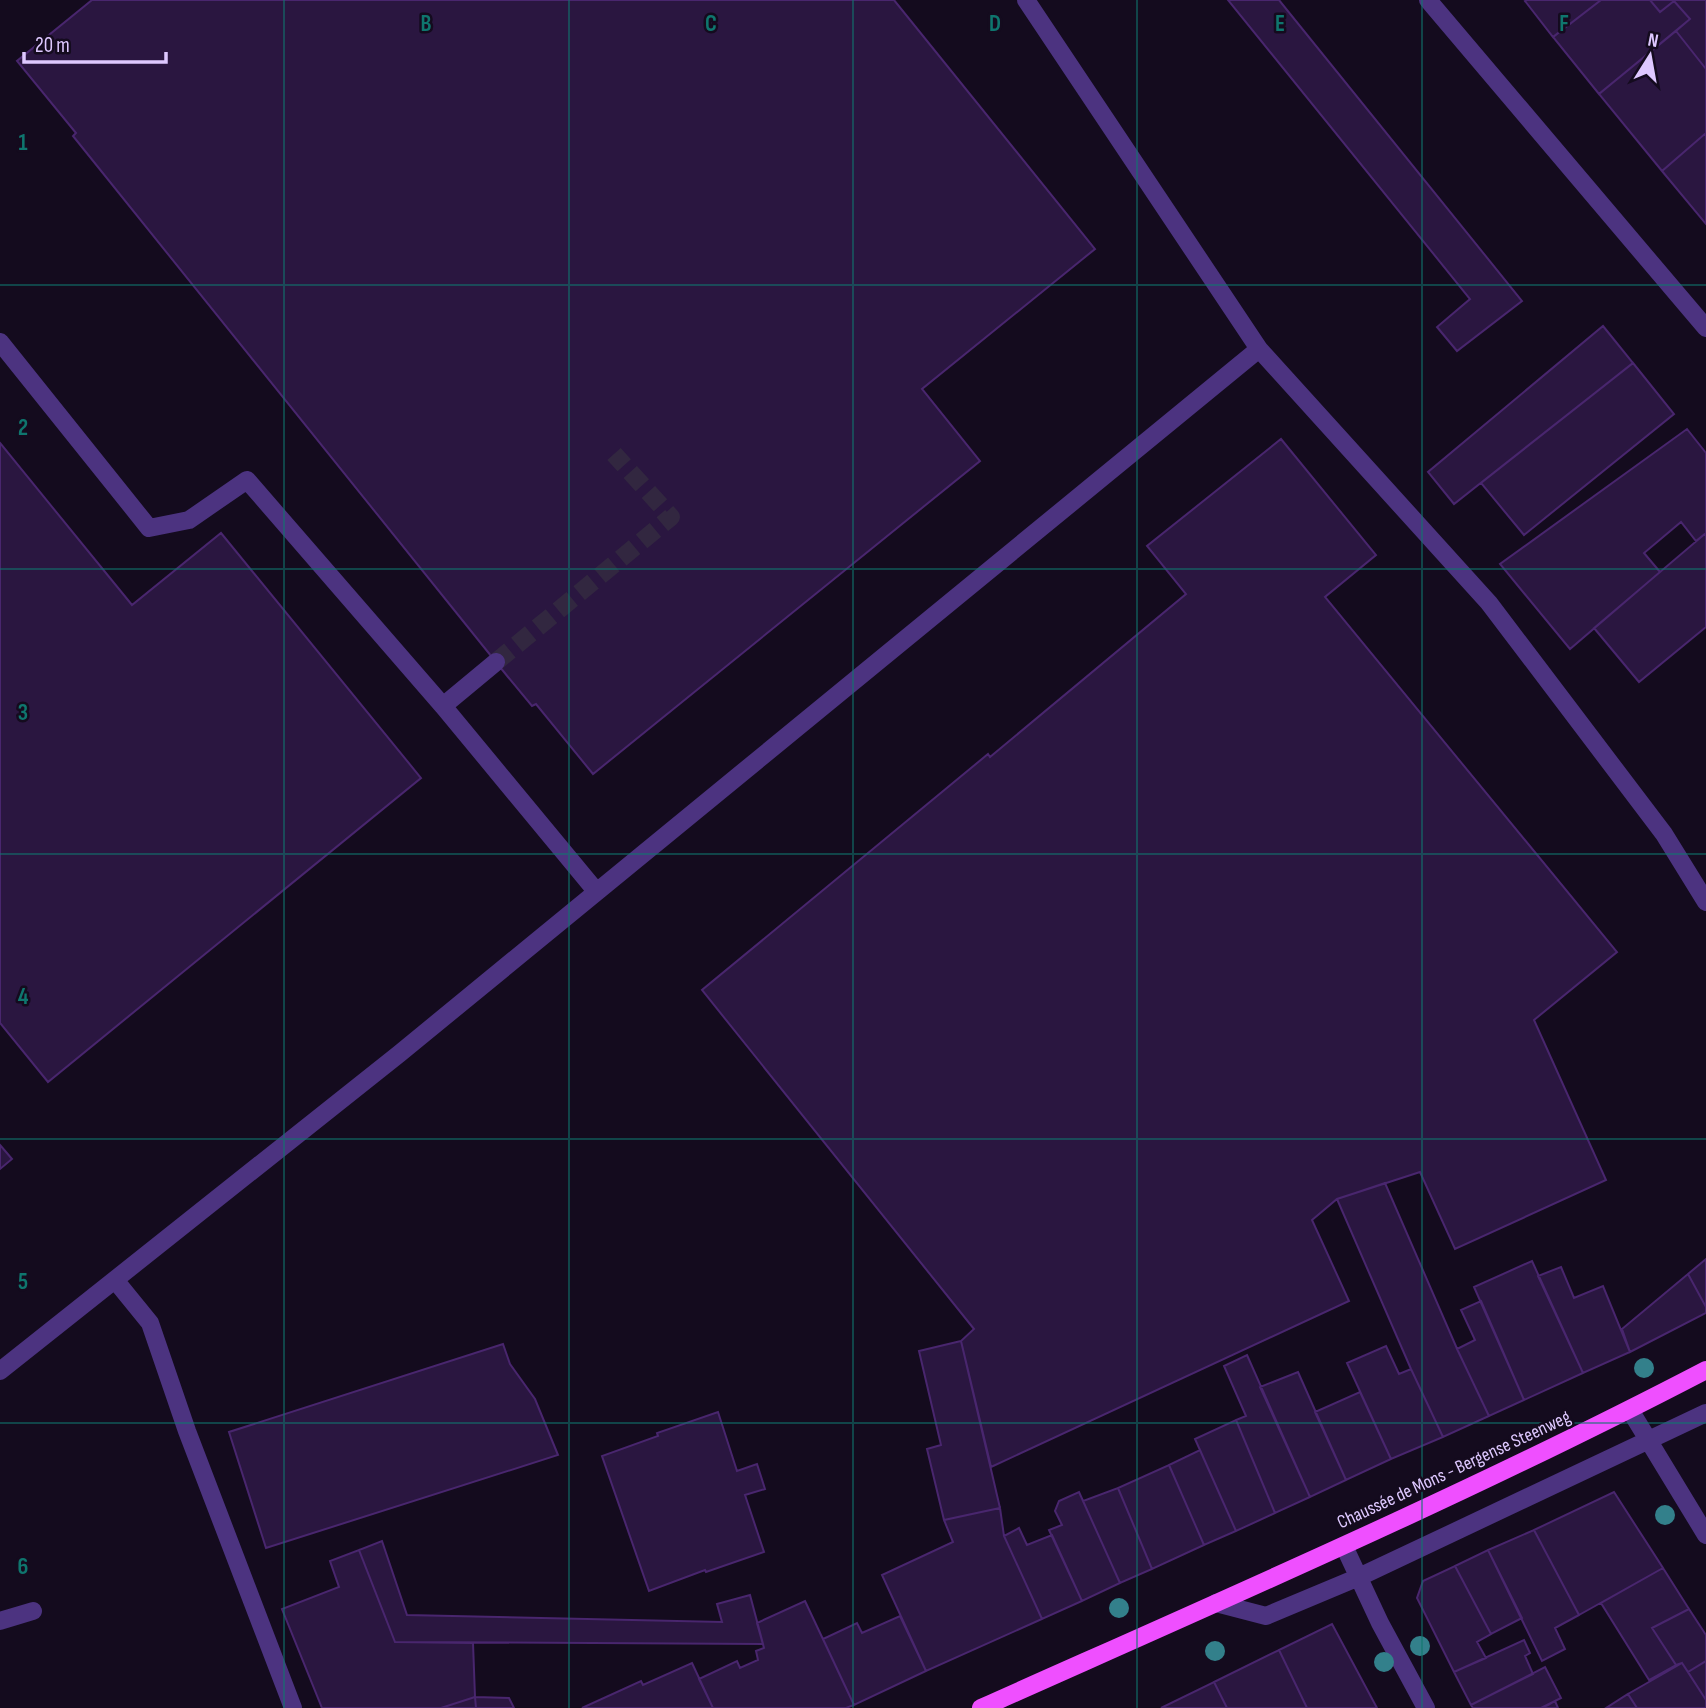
<svg xmlns="http://www.w3.org/2000/svg" width="1706" height="1708" font-family="'Sofia Sans Condensed',sans-serif">
	<rect width="100%" height="100%" fill="#140b1e"/>
	<path fill="#2a1640" stroke="#49266e" stroke-width="2" d="M92 0H894L1095 249 922 389 980 461 593 774 536 704 532 706 508 677 73 136 76 133 17 61Z
		M1228 0H1279L1522 301 1457 351 1437 327 1470 299Z
		M1527 0H1601L1553 37 1525 1Z
		M1601 0H1650L1660 12 1674 1 1690 19 1599 94 1553 37Z
		M1650 0H1706V69L1676 31 1690 19 1674 1 1660 12Z
		M1676 31 1706 69V133L1662 171 1599 94Z
		M1706 133V224L1662 171Z
		M1603 326 1633 363 1454 504 1428 472Z
		M1633 363 1674 414 1524 535 1481 483Z
		M1687 429 1706 453V533L1696 541 1681 522 1644 553 1660 572 1570 649 1500 564Z
		M1281 439 1376 555 1325 597 1617 952 1534 1020 1606 1180 1455 1249 1420 1172 1337 1199 1312 1220 1349 1301 991 1467 961 1341 974 1329 702 990 988 754 990 757 1186 594 1147 546Z
		M0 443 132 605 221 533 421 778 48 1082 0 1023Z
		M1706 533V627L1639 682 1594 628Z
		M0 1145 12 1159 0 1169Z
		M1385 1183 1458 1351 1489 1416 1443 1437 1411 1369 1337 1199Z
		M1706 1259V1307L1688 1274Z
		M1532 1261 1583 1373 1524 1400 1474 1287Z
		M1561 1267 1574 1298 1603 1286 1630 1352 1583 1373 1538 1276Z
		M1688 1274 1706 1307V1313L1630 1352 1622 1329Z
		M1481 1301 1524 1400 1489 1416 1457 1349 1475 1340 1461 1310Z
		M961 1341 1000 1508 944 1520 927 1449 941 1445 919 1351Z
		M503 1344 510 1364 535 1399 558 1455 266 1548 229 1432Z
		M1386 1346 1399 1374 1411 1369 1443 1437 1391 1459 1347 1363Z
		M1247 1355 1310 1497 1275 1513 1236 1420 1246 1416 1224 1366Z
		M1298 1372 1346 1480 1310 1497 1260 1387Z
		M1360 1392 1391 1459 1346 1480 1315 1412Z
		M718 1412 737 1471 757 1464 765 1489 745 1495 764 1552 706 1572 705 1570 649 1591 602 1456 658 1436 657 1433Z
		M1236 1420 1275 1513 1236 1531 1195 1439Z
		M1200 1450 1236 1531 1204 1545 1169 1465Z
		M1169 1465 1204 1545 1152 1569 1118 1488Z
		M1118 1488 1152 1569 1120 1583 1083 1501Z
		M1079 1492 1120 1583 1082 1601 1049 1530 1062 1525 1055 1511 1059 1501Z
		M1614 1492 1663 1568 1579 1615 1534 1530Z
		M1000 1508 1004 1536 1042 1619 926 1671 882 1575 953 1542 944 1520Z
		M1019 1528 1027 1545 1052 1535 1082 1601 1042 1619 1004 1536Z
		M1534 1530 1579 1615 1555 1628 1565 1649 1542 1661 1488 1550Z
		M382 1541 407 1615 722 1622 717 1604 750 1595 763 1644 395 1642 359 1550Z
		M359 1550 395 1642 473 1643 475 1697 441 1708H322L282 1609 339 1587 330 1561Z
		M1488 1550 1522 1618 1491 1634 1455 1566Z
		M1455 1566 1491 1634 1477 1642 1486 1658 1454 1672 1417 1598 1423 1581Z
		M1663 1568 1689 1609 1652 1628 1676 1665 1649 1680 1601 1603Z
		M805 1601 854 1705 846 1708H713L699 1679 737 1661 740 1668 758 1660 756 1651 764 1648 757 1623Z
		M1689 1609 1706 1635V1661L1688 1672 1682 1663 1676 1665 1652 1628Z
		M900 1616 926 1671 854 1705 823 1639 857 1623 862 1633Z
		M1332 1624 1377 1708H1307L1279 1650Z
		M1524 1640 1530 1653 1525 1656 1533 1674 1471 1705 1454 1672Z
		M1279 1650 1307 1708H1227L1214 1682Z
		M1706 1661V1700L1688 1672Z
		M692 1663 713 1708H582L641 1681 643 1685Z
		M1682 1663 1706 1700V1708H1637L1628 1694Z
		M1545 1667 1561 1698 1541 1708H1473L1471 1705Z
		M1214 1682 1227 1708H1161Z
		M1628 1694 1637 1708H1606Z
		M475 1697 476 1708H441Z
		M475 1697 509 1698 514 1708H476Z
		M1555 1701 1558 1708H1541L1548 1705Z"/>
	<g fill="none" stroke-linecap="round" stroke-linejoin="round">
		<path stroke="#322740" stroke-width="18" stroke-dasharray="18 9" stroke-linecap="butt" d="M496 662 671 517 614 454"/>
		<path stroke="#4c3380" stroke-width="18" d="M1026 0 1259 349 1489 603 1664 834 1706 902
			M1428 0 1706 328
			M0 342 149 528 189 520 247 480 443 706
			M496 662 443 706 596 891
			M115 1280 150 1323 187 1431 293 1708
			M0 1371 399 1054 1259 349
			M1630 1410 1706 1535
			M1344 1546 1380 1623 1426 1708
			M1216 1603 1266 1616 1359 1577 1706 1413
			M0 1621 33 1611"/>
		<path stroke="#ef4fff" stroke-width="18" d="M981 1708C1225 1599 1470 1493 1706 1370"/>
	</g>
	<g fill="#33808b">
		<circle cx="1644" cy="1368" r="10"/>
		<circle cx="1665" cy="1515" r="10"/>
		<circle cx="1119" cy="1608" r="10"/>
		<circle cx="1420" cy="1646" r="10"/>
		<circle cx="1215" cy="1651" r="10"/>
		<circle cx="1384" cy="1662" r="10"/>
	</g>
	<path fill="none" stroke="#0f766e" stroke-width="2" stroke-opacity="0.55" d="M284 0V1708M569 0V1708M853 0V1708M1137 0V1708M1422 0V1708M0 285H1706M0 569H1706M0 854H1706M0 1139H1706M0 1423H1706"/>
	<g text-anchor="middle" dominant-baseline="central" stroke-width="5" stroke-linejoin="round" paint-order="stroke">
		<g font-size="19" fill="#dec8ff" stroke="#140b1e">
			<text transform="translate(1454 1470) rotate(-25)">Chaussée de Mons - Bergense Steenweg</text>
		</g>
	</g>
	<g font-size="23" text-anchor="middle" font-weight="bold" fill="#0f766e" stroke="#140b1e" stroke-width="5" stroke-linejoin="round" paint-order="stroke">
		<text x="426" y="31">B</text>
		<text x="711" y="31">C</text>
		<text x="995" y="31">D</text>
		<text x="1280" y="31">E</text>
		<text x="1564" y="31">F</text>
		<text x="23" y="150">1</text>
		<text x="23" y="435">2</text>
		<text x="23" y="720">3</text>
		<text x="23" y="1004">4</text>
		<text x="23" y="1289">5</text>
		<text x="23" y="1574">6</text>
	</g>
	<g transform="translate(1650 56) rotate(11)" stroke="#140b1e" stroke-width="5" paint-order="stroke">
	<path d="M0-5L12 26L0 18L-12 26Z" fill="#dec8ff"/>
	<text y="-10" font-size="19" font-weight="bold" text-anchor="middle" fill="#dec8ff">N</text>
	</g>
	<path d="M24 52v10h142v-10" fill="none" stroke="#dec8ff" stroke-width="3.5"/>
	<text x="35" y="52" font-size="21" fill="#dec8ff" stroke="#140b1e" stroke-width="5" paint-order="stroke">20 m</text>
</svg>
